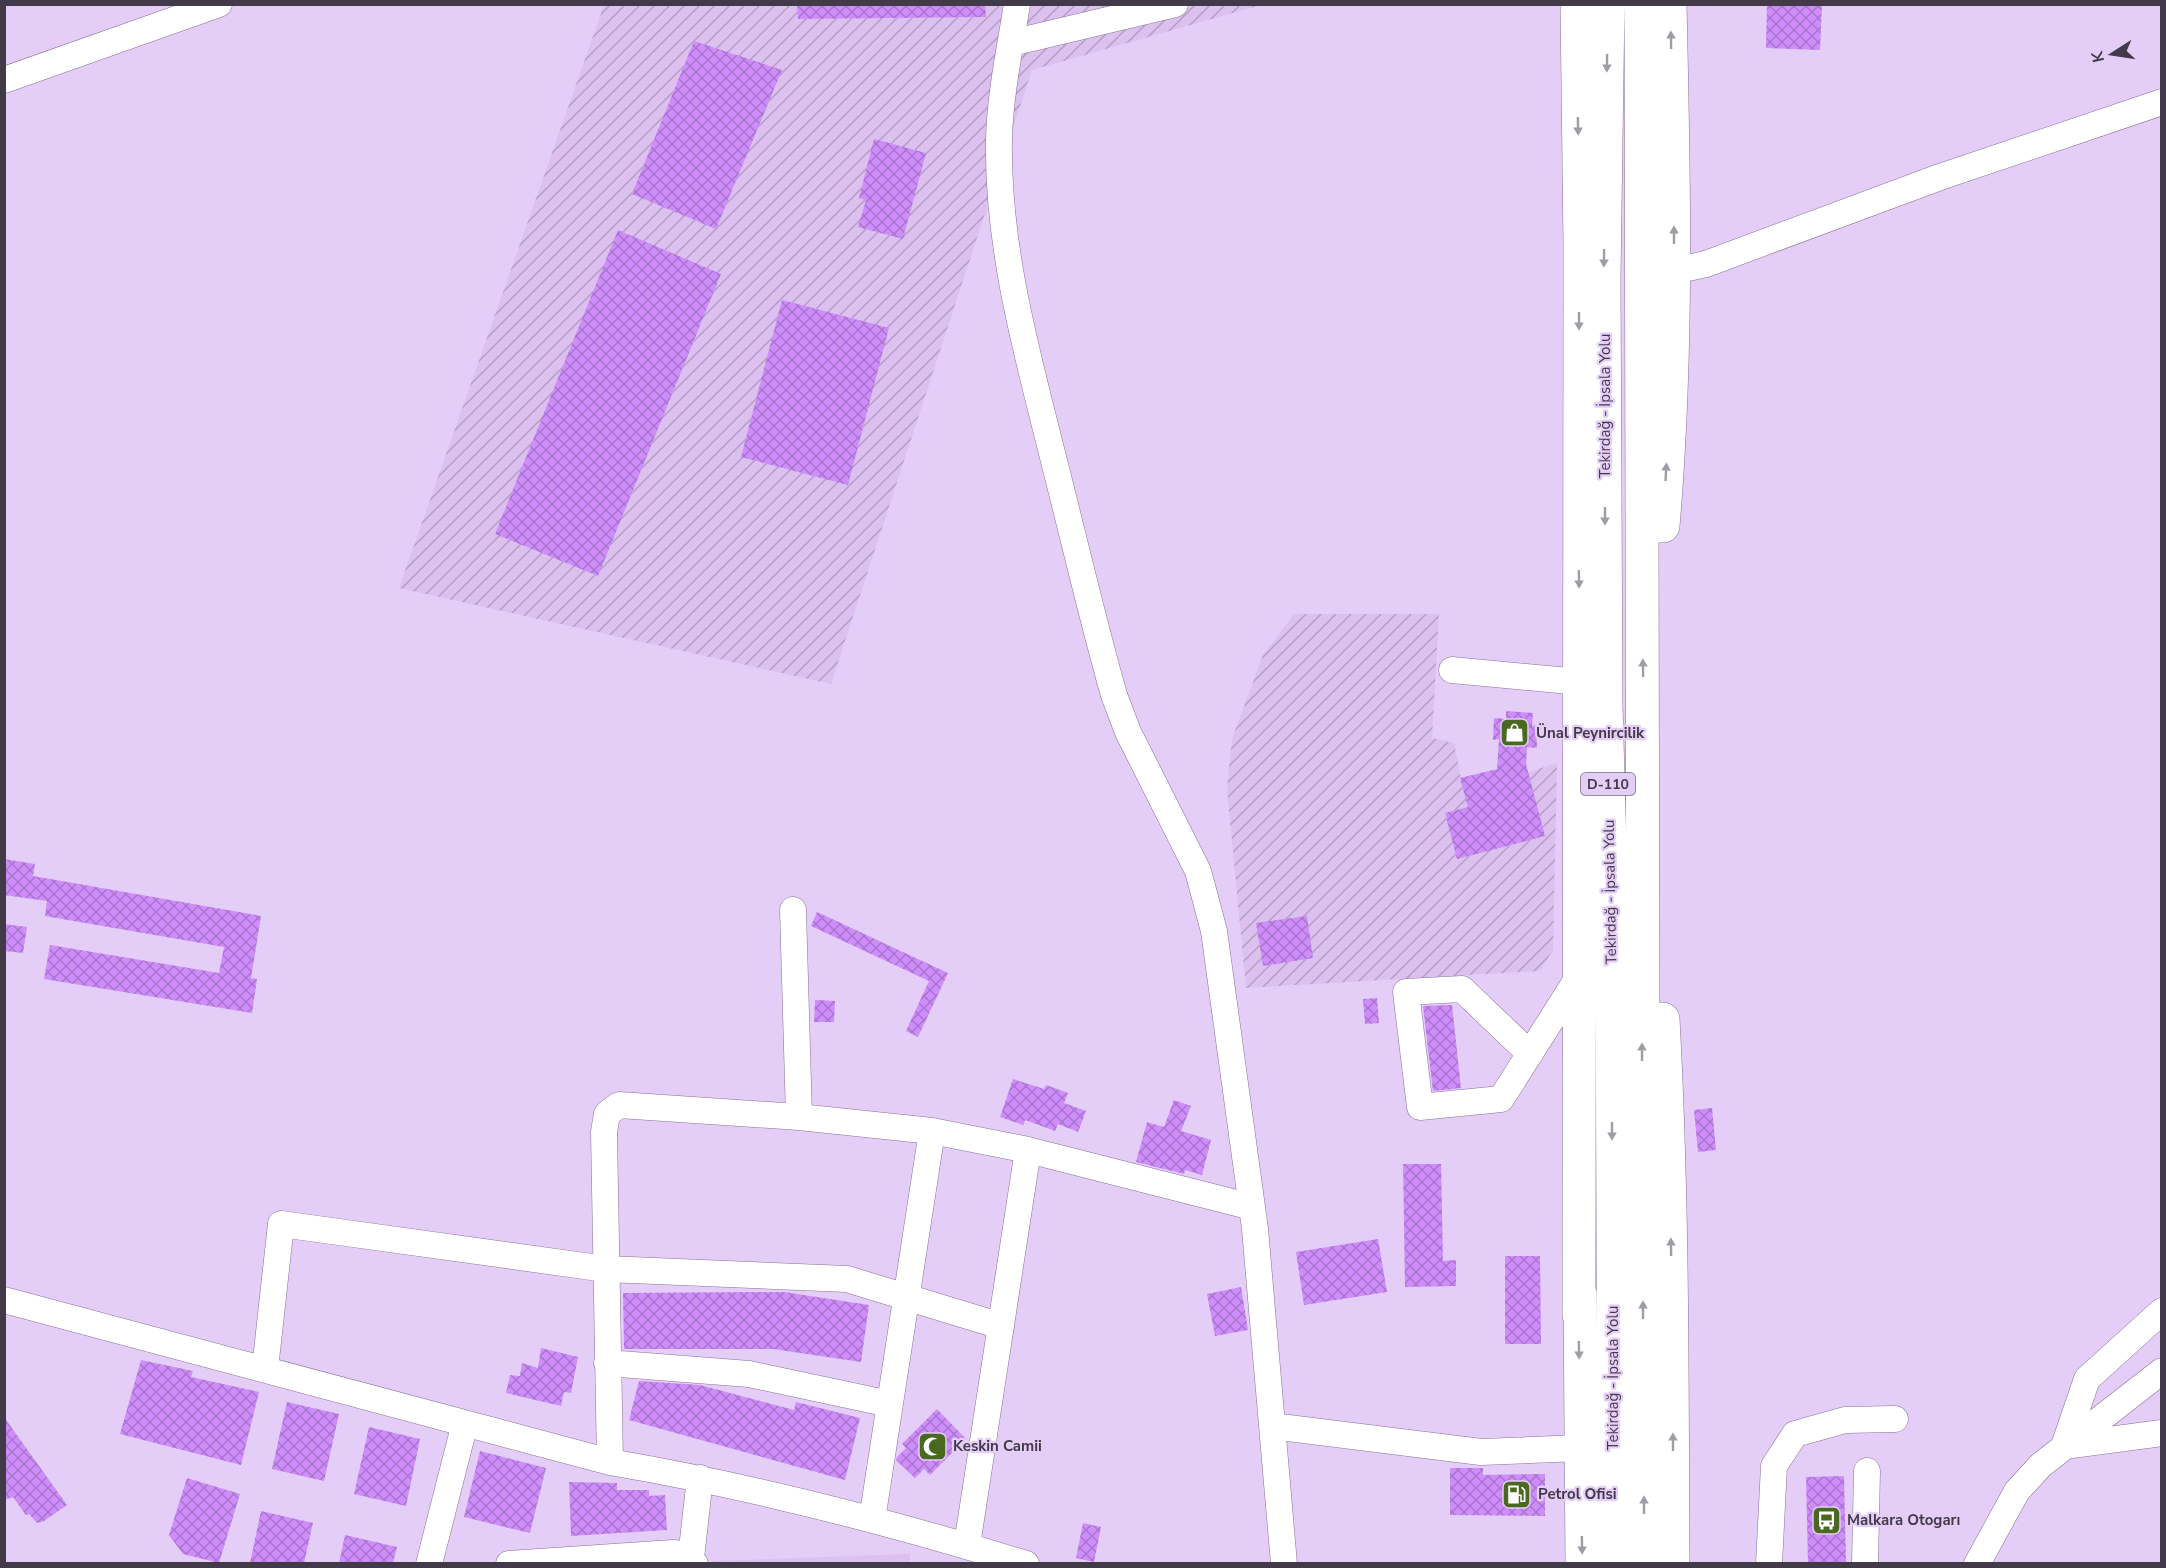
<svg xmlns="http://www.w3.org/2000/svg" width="2166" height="1568" font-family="'Nunito Sans',sans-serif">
	<defs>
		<pattern id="industrial-furrows" width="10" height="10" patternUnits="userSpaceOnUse" patternTransform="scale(1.5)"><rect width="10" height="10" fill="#dcc1f0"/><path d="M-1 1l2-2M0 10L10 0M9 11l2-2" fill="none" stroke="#b49ec4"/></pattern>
		<pattern id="building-cross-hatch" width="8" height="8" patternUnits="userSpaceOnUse" patternTransform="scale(1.5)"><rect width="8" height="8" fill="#ce8dfb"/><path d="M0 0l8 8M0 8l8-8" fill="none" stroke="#a974cd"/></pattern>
	</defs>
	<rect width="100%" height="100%" fill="#e4cdf6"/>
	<path fill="#dcc1f0" d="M910 1554V1564L712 1563V1561Z"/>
	<path fill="url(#industrial-furrows)" d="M604 5H1261L1032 70 831 684 399 588Z
		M1294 614H1439L1432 738 1454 743 1464 793 1557 763 1553 950 1540 971 1246 988 1227 789 1232 739 1263 655Z"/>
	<path fill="url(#building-cross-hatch)" d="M797 4H985L986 17 798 19Z
		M1767 4H1822L1820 50 1766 48Z
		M694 41 782 70 716 229 632 194Z
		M874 139 926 153 903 239 858 227 866 200 859 198Z
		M618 230 721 274 598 576 495 534Z
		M782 300 889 328 848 485 741 457Z
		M1506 711 1533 713 1532 726 1536 725 1537 748 1527 747 1526 764 1545 836 1457 859 1445 813 1468 807 1460 778 1497 769 1499 739 1493 740 1494 718 1506 719Z
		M4 859 35 864 33 876 261 916 251 978 257 979 252 1013 44 979 50 945 219 973 224 947 45 916 47 901 4 895Z
		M817 912 948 973 918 1037 906 1031 929 981 811 926Z
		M1307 916 1313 958 1263 966 1256 923Z
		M4 924 27 927 23 953 4 951Z
		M1377 998 1379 1023 1365 1024 1363 999Z
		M815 1000 835 1001 834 1022H814Z
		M1452 1005 1461 1088 1433 1091 1423 1006Z
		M1013 1079 1044 1089 1046 1085 1068 1093 1064 1103 1086 1111 1078 1132 1058 1124 1055 1131 1025 1120 1023 1125 1000 1117Z
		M1174 1100 1191 1106 1181 1131 1211 1140 1202 1175 1185 1170 1184 1174 1136 1162 1147 1122 1164 1127Z
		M1712 1108 1716 1150 1698 1152 1694 1110Z
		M1403 1164H1441L1443 1261 1456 1260V1286L1405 1287Z
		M1378 1239 1387 1292 1304 1305 1296 1252Z
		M1505 1256H1540L1541 1344H1505Z
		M1241 1287 1248 1330 1215 1336 1207 1294Z
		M784 1292 869 1305 861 1362 773 1349H624L623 1293Z
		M541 1348 578 1357 571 1393 564 1392 561 1406 506 1393 510 1375 520 1376 522 1363 538 1368Z
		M141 1360 193 1371 191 1377 259 1392 241 1465 120 1434Z
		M639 1381 700 1385 794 1410 796 1402 860 1418 845 1480 629 1420Z
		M287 1402 339 1414 324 1481 272 1469Z
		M937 1409 966 1439 930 1475 924 1469 915 1478 896 1460 897 1457 906 1448 902 1444Z
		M4 1417 67 1505 44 1521 37 1523 29 1514 26 1515 13 1497 4 1500Z
		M369 1427 420 1439 406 1506 354 1494Z
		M480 1451 546 1468 530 1533 464 1517Z
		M1450 1468H1483V1475L1545 1474V1516L1450 1515Z
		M1844 1476 1846 1563H1808L1806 1477Z
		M187 1478 240 1494 219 1563 183 1554 169 1535Z
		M569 1482 617 1483V1490H649V1496L665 1495 667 1530 571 1536Z
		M261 1511 313 1523 304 1563H250Z
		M1083 1523 1101 1527 1094 1562 1076 1558Z
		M345 1535 397 1547 393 1563H339Z"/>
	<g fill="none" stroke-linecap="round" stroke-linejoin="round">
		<defs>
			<path id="minor" d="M1017 4C1010 49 1000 94 999 140 997 249 1028 357 1054 461 1074 539 1092 618 1114 695L1128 732 1198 871 1214 931 1255 1229 1284 1564
				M1011 43 1175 4
				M4 80 219 4
				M1674 271 1706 264 1940 177 2162 102
				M1452 670 1580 682
				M793 910 799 1117
				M1530 1054 1462 989 1406 992 1420 1107 1501 1099 1581 973
				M4 1300 610 1462C750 1486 890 1522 1026 1564
				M607 1363 749 1374 890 1404
				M265 1369 281 1224 606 1269 847 1279 1001 1326
				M1272 1426 1481 1452 1581 1448
				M2064 1446 2087 1379 2162 1311
				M2064 1446 2162 1433
				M610 1462 604 1132 607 1114 619 1105 799 1117 932 1131 1028 1150 1252 1207
				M872 1520 932 1131
				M967 1545 1028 1150
				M691 1558 700 1478
				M429 1564 465 1423
				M509 1564 673 1553 682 1554 695 1564
				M1769 1564 1774 1466 1795 1434 1845 1420 1895 1419
				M1865 1564 1867 1471
				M1977 1564 2017 1491 2041 1465 2162 1371"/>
			<path id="highway" d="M1577 4 1580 246 1579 1315
				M1608 4 1604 279 1606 705 1612 917 1614 1564
				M1641 4 1644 1564
				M1663 526C1678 352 1674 178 1670 4
				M1663 1019C1673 1201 1672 1382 1673 1564
				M1580 1294 1582 1564"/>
		</defs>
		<use href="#minor" stroke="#877297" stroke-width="27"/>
		<use href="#highway" stroke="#877297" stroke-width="34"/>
		<use href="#minor" stroke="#fff" stroke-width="26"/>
		<use href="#highway" stroke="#fff" stroke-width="33"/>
	</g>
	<defs><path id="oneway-solid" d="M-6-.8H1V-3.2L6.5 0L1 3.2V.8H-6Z" transform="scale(1.5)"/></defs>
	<g fill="#a09ca4">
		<use href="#oneway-solid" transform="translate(1671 40) rotate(-91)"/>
		<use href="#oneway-solid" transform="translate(1607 63) rotate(91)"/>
		<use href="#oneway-solid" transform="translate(1578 126) rotate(89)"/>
		<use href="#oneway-solid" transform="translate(1674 235) rotate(-90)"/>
		<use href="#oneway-solid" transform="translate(1604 258) rotate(91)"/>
		<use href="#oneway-solid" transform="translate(1579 321) rotate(90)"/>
		<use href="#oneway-solid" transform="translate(1666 472) rotate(-87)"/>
		<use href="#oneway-solid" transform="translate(1605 516) rotate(90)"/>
		<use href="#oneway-solid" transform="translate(1579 579) rotate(89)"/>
		<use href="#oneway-solid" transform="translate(1643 668) rotate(-91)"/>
		<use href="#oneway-solid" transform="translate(1642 1052) rotate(-90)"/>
		<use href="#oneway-solid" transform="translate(1612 1131) rotate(90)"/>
		<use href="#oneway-solid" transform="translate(1671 1247) rotate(-91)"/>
		<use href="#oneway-solid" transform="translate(1643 1310) rotate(-90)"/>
		<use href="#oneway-solid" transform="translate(1579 1350) rotate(89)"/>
		<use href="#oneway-solid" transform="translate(1673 1442) rotate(-90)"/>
		<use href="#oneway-solid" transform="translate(1644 1505) rotate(-90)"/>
		<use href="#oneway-solid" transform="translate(1582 1545) rotate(89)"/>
	</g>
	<defs>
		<symbol id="shop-square" viewBox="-11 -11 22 22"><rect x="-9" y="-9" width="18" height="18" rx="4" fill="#496920" stroke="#e4cdf6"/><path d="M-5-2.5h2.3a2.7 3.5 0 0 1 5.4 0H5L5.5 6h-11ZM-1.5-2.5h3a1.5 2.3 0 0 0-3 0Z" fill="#fff"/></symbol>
		<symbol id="mosque-square" viewBox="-11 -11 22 22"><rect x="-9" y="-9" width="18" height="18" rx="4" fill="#496920" stroke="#e4cdf6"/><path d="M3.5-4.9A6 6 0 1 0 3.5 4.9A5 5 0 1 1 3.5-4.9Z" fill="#fff"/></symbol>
		<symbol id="fuel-square" viewBox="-11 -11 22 22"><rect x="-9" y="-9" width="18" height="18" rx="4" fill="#496920" stroke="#e4cdf6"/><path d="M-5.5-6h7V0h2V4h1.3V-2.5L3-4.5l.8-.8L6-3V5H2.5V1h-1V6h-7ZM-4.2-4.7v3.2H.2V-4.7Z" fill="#fff"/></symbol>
		<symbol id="bus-square" viewBox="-11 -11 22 22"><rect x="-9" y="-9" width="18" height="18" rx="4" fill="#496920" stroke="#e4cdf6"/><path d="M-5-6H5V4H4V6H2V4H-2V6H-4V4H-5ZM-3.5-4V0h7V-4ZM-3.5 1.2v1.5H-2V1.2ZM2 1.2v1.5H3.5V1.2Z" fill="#fff"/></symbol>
	</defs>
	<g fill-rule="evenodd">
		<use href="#shop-square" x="1498" y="716" width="33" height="33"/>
		<use href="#mosque-square" x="916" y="1430" width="33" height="33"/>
		<use href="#fuel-square" x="1500" y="1478" width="33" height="33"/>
		<use href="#bus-square" x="1810" y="1504" width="33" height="33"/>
	</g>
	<g text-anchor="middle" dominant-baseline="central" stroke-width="4.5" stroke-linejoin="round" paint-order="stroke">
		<rect fill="#e4cdf6" stroke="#73657d" stroke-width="1.5" x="1581" y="773" width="54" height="22" rx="4.5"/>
		<g font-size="14" font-weight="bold" fill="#423949">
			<text x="1608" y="784">D-110</text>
		</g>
		<g font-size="15" fill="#423949" stroke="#e4cdf6">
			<text transform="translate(1605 406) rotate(-90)">Tekirdağ - İpsala Yolu</text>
			<text transform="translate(1610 892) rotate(-91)">Tekirdağ - İpsala Yolu</text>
			<text transform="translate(1613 1378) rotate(-90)">Tekirdağ - İpsala Yolu</text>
		</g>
		<g font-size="15" font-weight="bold" fill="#423949" stroke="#e4cdf6" text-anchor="start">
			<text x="1536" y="733">Ünal Peynircilik</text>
			<text x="953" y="1446">Keskin Camii</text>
			<text x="1538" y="1494">Petrol Ofisi</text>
			<text x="1847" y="1520">Malkara Otogarı</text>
		</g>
	</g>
	<rect width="2166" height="1568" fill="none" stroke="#423949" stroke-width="12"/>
	<g transform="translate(2112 54) rotate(258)" stroke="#e4cdf6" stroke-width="4.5" paint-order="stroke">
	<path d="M0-4.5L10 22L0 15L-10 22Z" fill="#423949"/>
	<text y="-9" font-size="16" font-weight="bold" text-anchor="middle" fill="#423949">K</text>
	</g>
</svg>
